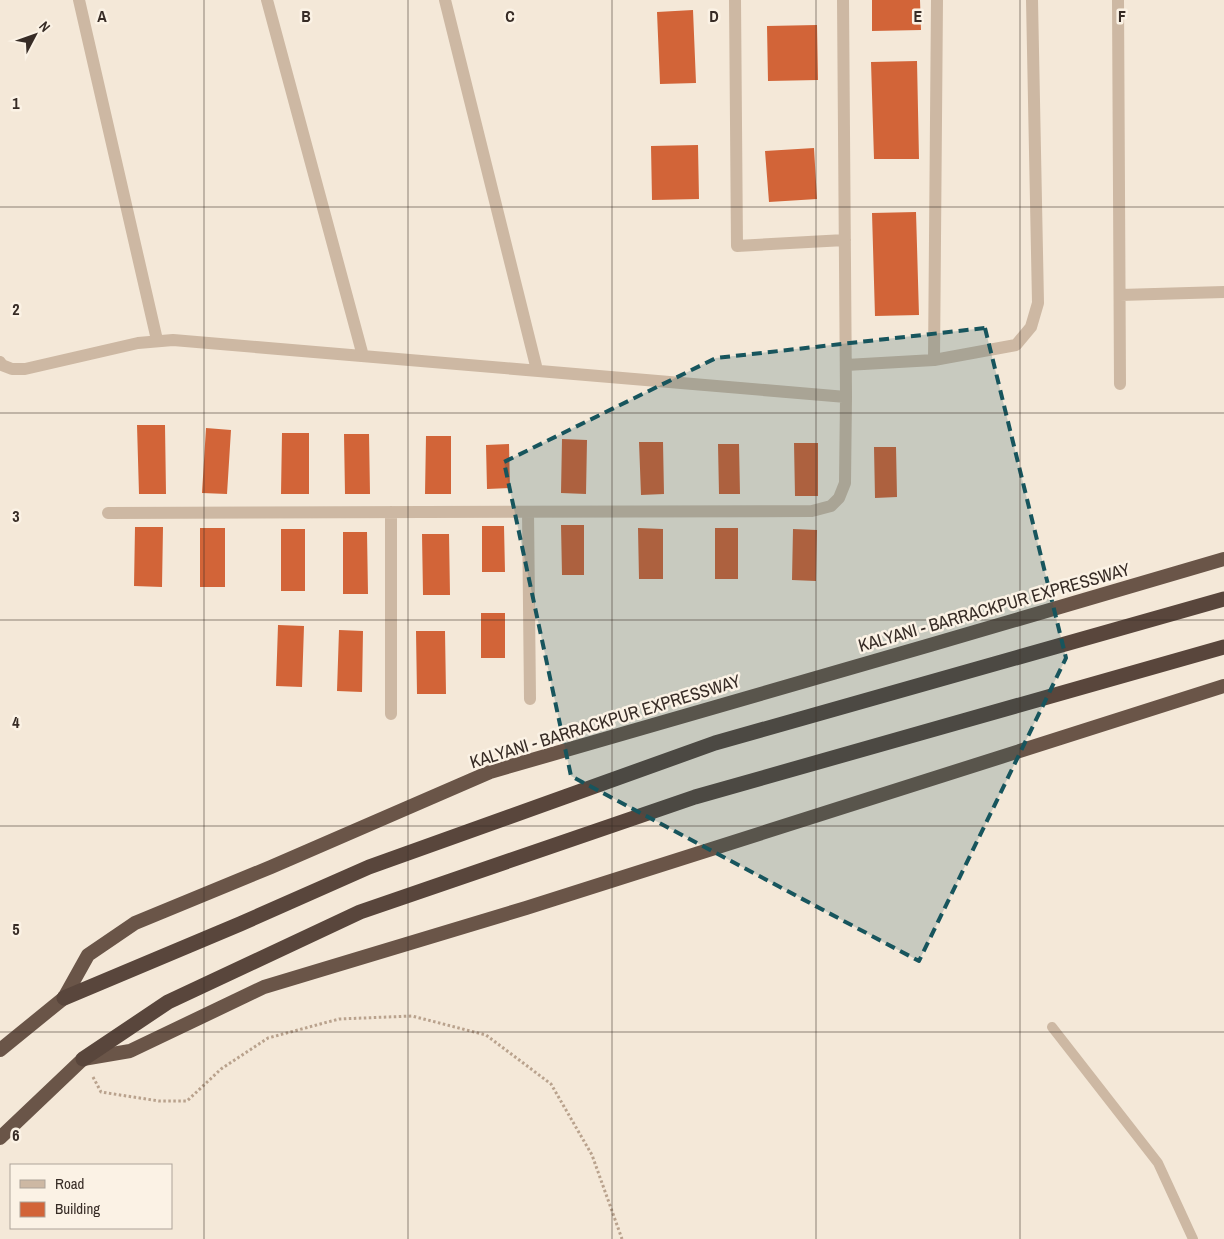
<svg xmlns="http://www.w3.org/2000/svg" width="1224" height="1239" font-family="'Archivo Narrow',sans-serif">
	<rect width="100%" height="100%" fill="#f4e8d8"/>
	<path fill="#d26438" d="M872 0H920L921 30 872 31Z
		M693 10 696 83 660 84 657 12Z
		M817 25 818 80 768 81 767 26Z
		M917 61 919 159H874L871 62Z
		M698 145 699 199 652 200 651 146Z
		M814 148 817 199 769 202 765 151Z
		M916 212 919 315 875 316 872 213Z
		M137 425H165L166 494H139Z
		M206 428 231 430 227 494 202 493Z
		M282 433H309V494H281Z
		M344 434H369L370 494H345Z
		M426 436H451V494H425Z
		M562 439 587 440 586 494 561 493Z
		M639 442H663L664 494 641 495Z
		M794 443H818V496H795Z
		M509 444 510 488 487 489 486 445Z
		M718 444H739L740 494H719Z
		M874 447H896L897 497 875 498Z
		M561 525H584V575H562Z
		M482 526H504L505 572H482Z
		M135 527H163L162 587 134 586Z
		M200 528H225V587H200Z
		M638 528 663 529V579H639Z
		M715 528H738V579H715Z
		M281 529H305V591H281Z
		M793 529 817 530 816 581 792 580Z
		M343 532H367L368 594H343Z
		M422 534H449L450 595H423Z
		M481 613H505V658H481Z
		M278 625 304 626 302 687 276 686Z
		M339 630 363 631 362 692 337 691Z
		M416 631H445L446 694H417Z"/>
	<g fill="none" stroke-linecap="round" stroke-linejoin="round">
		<path stroke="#b9a28d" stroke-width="3" stroke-dasharray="2.5 2.5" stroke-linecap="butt" d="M93 1077 101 1092 159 1101H187L221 1069 268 1038 339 1019 412 1016 486 1035 551 1084 592 1155 622 1239"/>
		<path stroke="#cdb8a3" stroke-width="10" d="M1052 1027 1158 1163 1193 1239"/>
		<path stroke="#cdb8a3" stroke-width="12" d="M79 0 157 340
			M267 0 363 356
			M445 0 537 370
			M735 0 737 246 845 240
			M1118 0 1120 384
			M1120 295 1224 292
			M934 360 937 0
			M0 362 2 365 12 369H25L138 343 173 340 846 397
			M846 365 934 360 1016 345 1031 327 1038 303 1032 0
			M528 512 530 699
			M108 513 812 511 831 506 839 498 845 483 846 397 843 0
			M391 714V512"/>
		<path stroke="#6a5548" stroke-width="14" d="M0 1050 64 998 88 955 135 923 271 867 490 772 930 645 1224 559
			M0 1138 83 1059 130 1051 264 987 526 908 1224 686"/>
		<path stroke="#59463c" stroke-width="15" d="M64 998 240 924 369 867 715 743 1224 599
			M83 1059 168 1002 360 912 695 797 1224 647"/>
	</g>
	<path fill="#17555d" fill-opacity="0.2" stroke="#17555d" stroke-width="4" stroke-dasharray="10 6" stroke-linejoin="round" d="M985 328 1066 658 919 961 571 776 504 462 716 358Z"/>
	<path fill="none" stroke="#372c26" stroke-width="1" stroke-opacity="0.55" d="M204 0V1239M408 0V1239M612 0V1239M816 0V1239M1020 0V1239M0 207H1224M0 413H1224M0 620H1224M0 826H1224M0 1032H1224"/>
	<g text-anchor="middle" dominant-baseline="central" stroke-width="5" stroke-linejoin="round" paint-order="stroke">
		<g font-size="18" fill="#372c26" stroke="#fbf2e5">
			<text transform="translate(994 607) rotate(-16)">KALYANI - BARRACKPUR EXPRESSWAY</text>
			<text transform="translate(605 721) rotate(-17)">KALYANI - BARRACKPUR EXPRESSWAY</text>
		</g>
	</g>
	<g font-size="16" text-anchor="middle" font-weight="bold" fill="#372c26" stroke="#fbf2e5" stroke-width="5" stroke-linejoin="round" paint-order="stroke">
		<text x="102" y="22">A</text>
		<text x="306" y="22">B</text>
		<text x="510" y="22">C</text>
		<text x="714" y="22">D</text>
		<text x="918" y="22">E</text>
		<text x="1122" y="22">F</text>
		<text x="16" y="109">1</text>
		<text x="16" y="315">2</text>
		<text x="16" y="522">3</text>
		<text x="16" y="728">4</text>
		<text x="16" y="935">5</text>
		<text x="16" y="1141">6</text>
	</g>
	<rect x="10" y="1164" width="162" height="65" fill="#fbf2e5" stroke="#ada399"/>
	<rect x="20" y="1180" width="25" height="8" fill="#cdb8a3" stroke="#ada399"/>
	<text x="55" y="1189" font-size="15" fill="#372c26">Road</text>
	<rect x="20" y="1202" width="25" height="15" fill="#d26438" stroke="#ada399"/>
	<text x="55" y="1214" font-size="15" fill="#372c26">Building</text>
	<g transform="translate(35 35) rotate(49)" stroke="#fbf2e5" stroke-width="4" paint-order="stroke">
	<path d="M0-4L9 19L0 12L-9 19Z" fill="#372c26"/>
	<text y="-8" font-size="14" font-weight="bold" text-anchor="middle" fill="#372c26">N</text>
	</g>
</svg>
